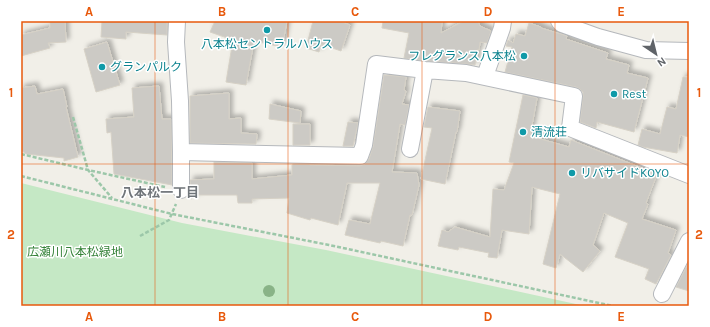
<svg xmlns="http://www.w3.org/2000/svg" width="710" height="327" font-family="Karla,'Noto Sans JP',sans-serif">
	<defs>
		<filter id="shadow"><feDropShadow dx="3.5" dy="-3.5" stdDeviation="2" flood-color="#0004"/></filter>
	</defs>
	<rect width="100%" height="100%" fill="#f1efe8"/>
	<path fill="#c5e8c5" d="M21 183 182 223 326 250 585 306H21Z"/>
	<path fill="#cccac5" stroke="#d6d1c6" filter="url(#shadow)" d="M50 21H65L66 42 48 43 50 48 21 56V35L50 28Z
		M102 21H167V35L126 32V39L101 37Z
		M215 21H287L282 47 254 41 246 85 226 82 233 40 210 32Z
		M313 21H339L350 25 341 51 321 44 319 52 306 48Z
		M383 21H442L441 33 464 21H478L480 26 491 31 487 43 480 42 479 50 478 49 475 65 467 64 426 61 404 58 409 33 382 28Z
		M529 23 541 27V28L567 36 566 39 608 53 606 59 629 65 627 73 648 78 634 132 597 122 596 128 580 122 583 97V92L580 89 576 87 505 72 512 47 506 46 508 40 513 43 516 34 525 36Z
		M107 42 120 85 96 92 84 49Z
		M384 75 406 77 404 90 406 91 402 104 409 105 405 125 400 124 392 172 417 173 419 185 412 215H410L403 246 381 241 380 243 345 235 349 220 370 224 380 183H347L338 225 311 218 310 220 287 213 289 198 252 199V203H238L237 195H199L191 199 190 180 214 179V162L252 163V179L292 175V165H293V164H310V165L360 166 365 164 369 159 373 147Z
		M683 77H689V137L680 135 677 153 643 147 638 145 642 129 660 134 667 107 676 109Z
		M35 86 37 94 63 89 67 107H66L78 157 64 161V158L26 154 21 150V88Z
		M159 86 162 119H171L172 185 114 174 111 132 107 133 106 119 134 117 132 88Z
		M229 93V119L241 118V133L257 134 256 144 190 143V96Z
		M523 95 537 98 530 136 569 147 571 140 657 174 646 203 648 204 642 219 676 230 668 253 671 255 656 284 645 279 649 269 615 257 628 223 604 213 593 245 600 251 583 272 560 254 556 268 543 264 560 194 532 187 529 234 502 230 497 258 488 257 489 253 459 247 458 250 438 246 442 230 448 232 455 227 490 237 493 189 504 190 514 163 509 162Z
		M270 104 301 111 300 123 269 119Z
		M428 107 460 111 457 132H456L445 184 421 179 432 128 424 127Z
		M348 122 358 123 353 146H343Z
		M293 124H310V145H293Z
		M689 262V291L676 287Z"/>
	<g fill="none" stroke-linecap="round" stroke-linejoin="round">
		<defs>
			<path id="street" d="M177 21 176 42 180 101 181 152V190
				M559 21 562 24 598 37 646 50 689 51
				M485 76 502 28 503 21
				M410 149 425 70
				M181 152 360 156 364 145 376 64 425 70 466 73 574 96 570 128 689 175
				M662 294 689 241"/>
		</defs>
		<use href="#street" stroke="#b5b8bc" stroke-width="18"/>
		<path stroke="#9cc7a9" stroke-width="2.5" stroke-dasharray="4 2" stroke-linecap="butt" d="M73 117 88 170 112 198
			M21 154 88 170 165 187
			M21 176 172 214 329 245 613 306
			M140 236 169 220 176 204"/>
		<use href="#street" stroke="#fff" stroke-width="16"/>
	</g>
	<circle fill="#89b387" cx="269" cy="291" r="6"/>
	<path fill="none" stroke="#e8590c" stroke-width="1" stroke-opacity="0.55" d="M155 21V306M288 21V306M422 21V306M555 21V306M21 164H689"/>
	<g fill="#0f9aa8" stroke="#fff" stroke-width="1.5">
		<circle cx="267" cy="30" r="4"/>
		<circle cx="524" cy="56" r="4"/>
		<circle cx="102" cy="67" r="4"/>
		<circle cx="614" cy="94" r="4"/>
		<circle cx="523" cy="132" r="4"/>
		<circle cx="572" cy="173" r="4"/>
	</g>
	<g text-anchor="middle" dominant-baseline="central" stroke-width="3" stroke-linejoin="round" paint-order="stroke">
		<g font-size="12" fill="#0d838f" stroke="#fff" text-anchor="start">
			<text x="267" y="44" text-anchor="middle">八本松セントラルハウス</text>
			<text x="516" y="56" text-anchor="end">フレグランス八本松</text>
			<text x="110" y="67">グランパルク</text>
			<text x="622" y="94">Rest</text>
			<text x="531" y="132">清流荘</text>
			<text x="580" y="173">リバサイドKOYO</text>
		</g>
		<g font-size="12" fill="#348238" stroke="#fff">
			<text x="75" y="252">広瀬川八本松緑地</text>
		</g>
		<g font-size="13" font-weight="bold" fill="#70757a" stroke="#fff">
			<text x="160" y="192">八本松一丁目</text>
		</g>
	</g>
	<rect width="710" height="327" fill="none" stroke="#ffffff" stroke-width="44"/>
	<g transform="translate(656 54) rotate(145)" stroke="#ffffff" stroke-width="3" paint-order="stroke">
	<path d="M0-3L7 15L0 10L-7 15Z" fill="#5f6368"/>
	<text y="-6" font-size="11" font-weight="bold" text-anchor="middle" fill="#5f6368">N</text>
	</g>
	<rect x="22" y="22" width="666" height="283" fill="none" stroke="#e8590c" stroke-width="1.5"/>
	<g font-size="13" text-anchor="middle" font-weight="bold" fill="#e8590c">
		<text x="89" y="16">A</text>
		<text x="222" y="16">B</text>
		<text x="355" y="16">C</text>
		<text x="488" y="16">D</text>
		<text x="621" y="16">E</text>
		<text x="11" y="97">1</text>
		<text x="699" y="97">1</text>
		<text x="11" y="239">2</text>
		<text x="699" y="239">2</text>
		<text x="89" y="321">A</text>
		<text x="222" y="321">B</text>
		<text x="355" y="321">C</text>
		<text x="488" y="321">D</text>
		<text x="621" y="321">E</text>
	</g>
</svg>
